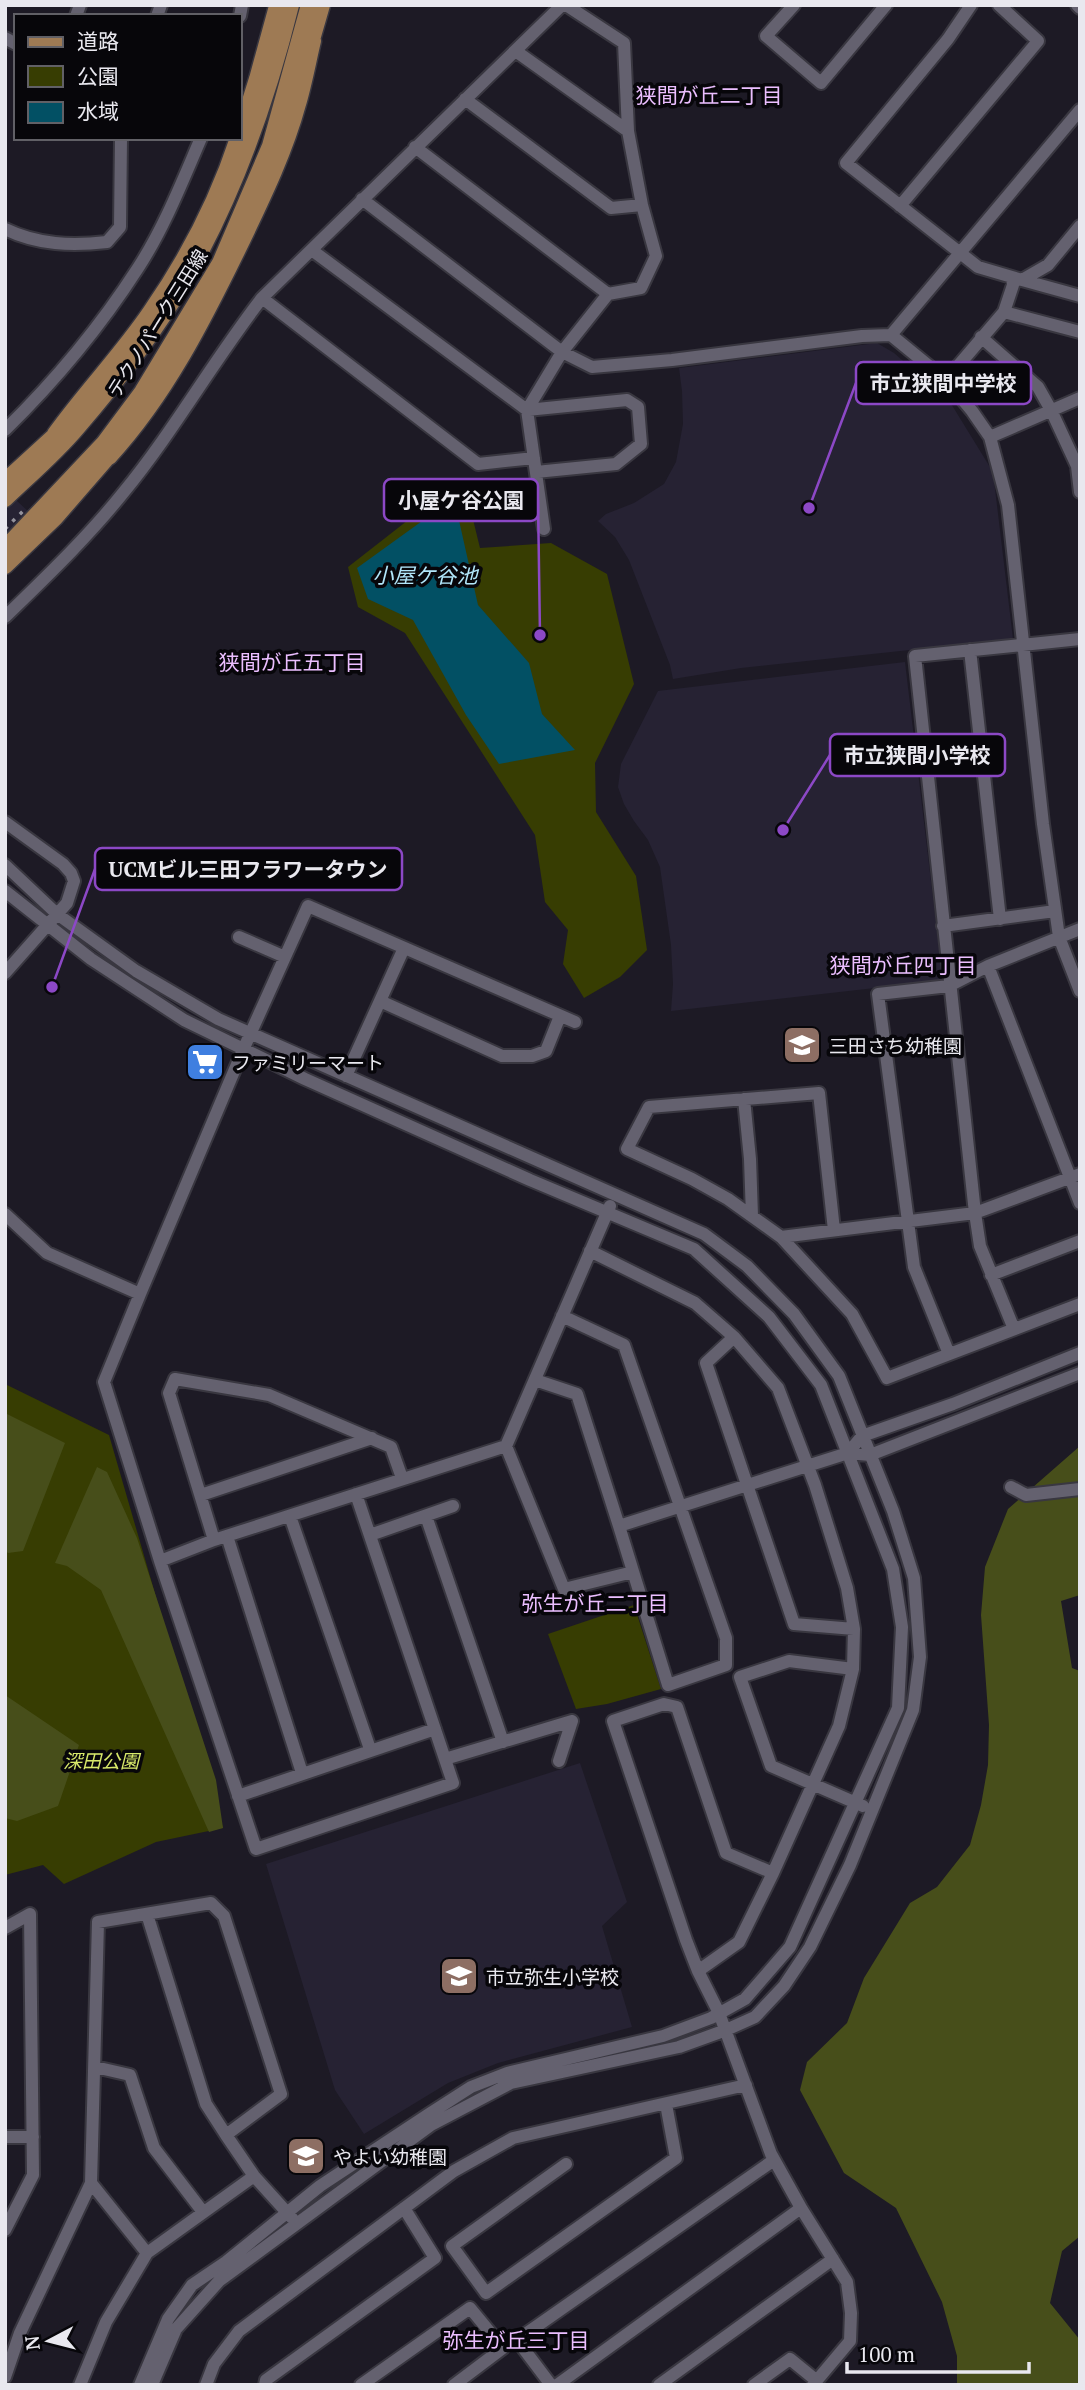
<svg xmlns="http://www.w3.org/2000/svg" width="1085" height="2390" font-family="'PT Serif','Noto Sans JP',serif">
	<rect width="100%" height="100%" fill="#1d1a25"/>
	<path fill="#262233" d="M877 343 894 353 950 402 993 472 1013 639 741 668 673 679 670 665 629 560 615 537 598 521 606 514 634 503 664 484 676 462 683 424 682 391 679 368Z
		M16 500 31 514 5 538V510Z
		M905 662 942 974 937 981 671 1011 673 984 671 945 660 867 648 840 634 821 624 804 618 787 621 764 658 691Z
		M580 1763 627 1902 602 1926 632 2027 498 2063 448 2083 364 2134 335 2090 266 1864Z"/>
	<path fill="#373d02" d="M453 485 467 495 480 548 551 543 607 574 634 684 595 763 596 812 636 876 647 950 620 977 584 998 563 964 568 930 545 902 535 835 405 633 358 607 348 567Z
		M5 1384 109 1435 223 1828 156 1842 64 1884 43 1865 5 1875Z
		M634 1605 661 1689 607 1704 576 1709 548 1634Z"/>
	<path fill="#474e1a" d="M5 1413 65 1443 23 1551 8 1553 5 1550Z
		M1080 1446V1595L1061 1601 1072 1668 1080 1671V2236L1062 2251 1050 2303 1080 2340V2385H957V2356L942 2302 896 2208 844 2173 800 2090 807 2062 847 2023 864 1978 910 1903 937 1887 970 1845 981 1805 988 1765 989 1725 981 1615 985 1567 1008 1509Z
		M97 1467 107 1472 137 1538 216 1780 223 1828 209 1832 101 1590 67 1566 55 1563Z
		M5 1695 79 1745 58 1806 17 1821 5 1818Z"/>
	<path fill="#025064" d="M454 498 478 605 529 663 542 714 575 750 499 764 466 715 413 620 368 599 357 568Z"/>
	<g fill="none" stroke-linecap="round" stroke-linejoin="round">
		<defs>
			<path id="minor" d="M794 5 766 36 821 83 886 5
				M971 5 948 39 846 163 978 267 1022 280 1048 265 1080 226
				M1077 5 1080 8
				M76 16 80 5
				M157 16 161 5
				M240 16 242 5
				M5 38 16 44
				M517 52 628 131
				M465 99 611 208 642 205
				M415 147 608 294
				M362 199 562 352 592 367 672 360 862 336 891 335 946 380 972 411 990 437 1008 505 1043 824 1059 937 1080 991
				M900 206 1038 41 999 5
				M5 229C38 245 72 246 107 242L120 227 121 138
				M313 251 527 410 627 400 638 407 641 444 616 464 536 472
				M1022 280 1080 296
				M262 298 478 464 534 458
				M1004 312 1080 332
				M891 335 1080 110
				M981 337 1038 387 1051 410 1077 466 1080 492
				M946 380 1004 312 1013 285 1012 278
				M5 430C55 381 100 327 138 268 164 228 182 182 201 138
				M990 437 1080 398
				M544 529 527 410 562 352 608 294 641 288 656 256 642 205 628 131 624 43 566 5
				M5 617C46 577 87 538 123 493 174 431 213 361 262 298L562 5
				M970 650 1000 919
				M5 822 63 864 71 873 74 881 67 903 5 973
				M5 865 57 914 136 971 218 1019 704 1234 747 1266 794 1314 839 1376 893 1511 914 1578 920 1657 913 1710 850 1865 810 1947 784 1986 755 2017 726 2030 679 2047 511 2083 431 2125 219 2281 176 2329 152 2385
				M5 891 91 959 184 1020 305 1079 530 1180 694 1249 769 1317 821 1385 893 1569 902 1627 898 1708 790 1947 745 1999 711 2018 663 2036 507 2073 471 2087 429 2114 320 2186 226 2262 192 2285 168 2319 140 2385
				M943 926 1055 911
				M239 937 285 957
				M988 966 1080 1203
				M380 1001 502 1056H532L546 1051 560 1016
				M346 1076 404 948
				M744 1099 750 1159 752 1216
				M5 1214 47 1253 140 1294 243 1050 308 906 575 1022
				M834 1230 819 1093 649 1107 627 1149 692 1179 728 1199 781 1237 975 1213 1080 1174
				M781 1237 852 1314 887 1378 1080 1304
				M590 1251 695 1303 734 1337 778 1388 815 1485 847 1588 854 1629 853 1669 839 1726 773 1873 739 1942 698 1971
				M991 1275 1080 1241
				M140 1294 104 1382 160 1561 214 1540 506 1446 610 1206
				M562 1316 624 1345 726 1638V1665L668 1685 619 1526
				M1014 1329 980 1246 975 1213 915 656 1080 639
				M734 1337 706 1363 794 1624 854 1629
				M949 1354 914 1267 878 994 949 986 988 966 1080 929
				M535 1380 577 1394 619 1526 848 1453 870 1455 1080 1373
				M506 1446 564 1589 633 1572
				M848 1453 862 1436 953 1404 1080 1353
				M1011 1487 1026 1495 1080 1489
				M201 1495 372 1438
				M290 1516 370 1749
				M426 1516 503 1742
				M370 1535 453 1506
				M227 1536 302 1773
				M214 1540 169 1393 175 1379 269 1395 391 1447 402 1478
				M160 1561 256 1849 453 1783 356 1494
				M853 1669 789 1661 740 1677 771 1766 863 1806
				M445 1759 572 1721
				M559 1761 572 1721
				M238 1796 435 1729
				M773 1873 726 1853 677 1707 664 1704 613 1721 686 1940 698 1971 719 2013 771 2154 801 2208 847 2282 851 2313 850 2341 813 2385
				M5 1928 30 1914 33 2175 5 2230
				M95 2067 130 2075 154 2148 203 2212
				M226 2135 254 2176 292 2218
				M5 2137H33
				M566 2164 452 2246 486 2293 676 2158 666 2104
				M91 2183 147 2253
				M5 2377 20 2333 91 2183 98 1922 211 1903 224 1916 281 2094 226 2135 206 2104 147 1914
				M80 2385 106 2322 147 2253 254 2176
				M206 2385 214 2364 239 2331 454 2171 513 2138 746 2085
				M265 2385 266 2380 435 2258 404 2208
				M361 2385 470 2308 503 2348 454 2385
				M551 2385 517 2340 774 2160
				M557 2385 801 2208
				M659 2385 833 2259
				M754 2385 790 2359 817 2381"/>
			<path id="major" d="M309 50 322 5
				M240 133 257 79 277 6
				M55 434C85 392 122 354 151 311 187 259 218 199 238 138
				M109 457C166 395 204 319 241 243 262 199 285 152 298 104 304 84 308 62 313 41
				M5 481 63 428
				M5 499C29 476 56 453 77 428 116 383 154 334 184 282 234 196 267 102 291 5
				M5 548 104 443 142 392 220 263 270 146 309 5
				M5 566 55 518 114 450"/>
		</defs>
		<use href="#minor" stroke="#393740" stroke-width="16"/>
		<use href="#major" stroke="#393740" stroke-width="19"/>
		<use href="#minor" stroke="#64616f" stroke-width="12"/>
		<use href="#major" stroke="#9e7a54" stroke-width="16"/>
		<path stroke="#94929b" stroke-width="3.5" stroke-dasharray="3.5 7" stroke-linecap="butt" d="M5 529 25 509"/>
	</g>
	<defs>
		<symbol id="school-square" viewBox="-11 -11 22 22"><rect x="-9" y="-9" width="18" height="18" rx="4" fill="#8d6e63" stroke="#07060a"/><path d="M0-5L7-2L0 1L-7-2ZM-4 1L0 2.5L4 1V4Q0 6-4 4Z" fill="#fff"/></symbol>
		<symbol id="supermarket-square" viewBox="-11 -11 22 22"><rect x="-9" y="-9" width="18" height="18" rx="4" fill="#3f7fe0" stroke="#07060a"/><path d="M-6-5.5h2.5l.6 2H6L4.5 2H-2.5L-4.4-4H-6ZM-1.5 3.2a1.3 1.3 0 1 0 .1 0ZM3 3.2a1.3 1.3 0 1 0 .1 0Z" fill="#fff"/></symbol>
	</defs>
	<g fill-rule="evenodd">
		<use href="#school-square" x="780" y="1023" width="44" height="44"/>
		<use href="#supermarket-square" x="183" y="1040" width="44" height="44"/>
		<use href="#school-square" x="437" y="1954" width="44" height="44"/>
		<use href="#school-square" x="284" y="2134" width="44" height="44"/>
	</g>
	<g text-anchor="middle" dominant-baseline="central" stroke-width="7" stroke-linejoin="round" paint-order="stroke">
		<g font-size="19" fill="#e9e8ef" stroke="#07060a">
			<text transform="translate(157 323) rotate(-58)">テクノパーク三田線</text>
		</g>
		<g font-size="19" fill="#e9e8ef" stroke="#07060a" text-anchor="start">
			<text x="829" y="1045">三田さち幼稚園</text>
			<text x="232" y="1062">ファミリーマート</text>
			<text x="486" y="1976">市立弥生小学校</text>
			<text x="333" y="2156">やよい幼稚園</text>
		</g>
		<g font-size="19" font-style="italic" fill="#d8e96a" stroke="#07060a">
			<text x="101" y="1760">深田公園</text>
		</g>
		<g font-size="21" fill="#ebbeff" stroke="#07060a">
			<text x="709" y="95">狭間が丘二丁目</text>
			<text x="292" y="662">狭間が丘五丁目</text>
			<text x="903" y="965">狭間が丘四丁目</text>
			<text x="595" y="1603">弥生が丘二丁目</text>
			<text x="516" y="2340">弥生が丘三丁目</text>
		</g>
		<g font-size="21" font-style="italic" fill="#b1e6fa" stroke="#07060a">
			<text x="425" y="575">小屋ケ谷池</text>
		</g>
	</g>
	<path fill="none" stroke="#8c48c6" stroke-width="2.5" d="M809 508L856 383M540 635L538 500M783 830L830 755M52 987L95 869"/>
	<g fill="#8c48c6" stroke="#07060a" stroke-width="2.5">
		<circle cx="809" cy="508" r="7"/>
		<circle cx="540" cy="635" r="7"/>
		<circle cx="783" cy="830" r="7"/>
		<circle cx="52" cy="987" r="7"/>
	</g>
	<g fill="#07060a" stroke="#8c48c6" stroke-width="2.5">
		<rect x="856" y="362" width="175" height="42" rx="7"/>
		<rect x="384" y="479" width="154" height="42" rx="7"/>
		<rect x="830" y="734" width="175" height="42" rx="7"/>
		<rect x="95" y="848" width="307" height="42" rx="7"/>
	</g>
	<g font-size="21" text-anchor="middle" font-weight="bold" fill="#e9e8ef">
		<text x="943" y="391">市立狭間中学校</text>
		<text x="461" y="508">小屋ケ谷公園</text>
		<text x="917" y="763">市立狭間小学校</text>
		<text x="248" y="877">UCMビル三田フラワータウン</text>
	</g>
	<rect width="1085" height="2390" fill="none" stroke="#e9e8ef" stroke-width="14"/>
	<rect x="14" y="14" width="228" height="126" fill="#07060a" stroke="#616066" stroke-width="2"/>
	<rect x="28" y="37" width="35" height="10" fill="#9e7a54" stroke="#616066" stroke-width="2"/>
	<text x="77" y="49" font-size="21" fill="#e9e8ef">道路</text>
	<rect x="28" y="66" width="35" height="21" fill="#373d02" stroke="#616066" stroke-width="2"/>
	<text x="77" y="84" font-size="21" fill="#e9e8ef">公園</text>
	<rect x="28" y="102" width="35" height="21" fill="#025064" stroke="#616066" stroke-width="2"/>
	<text x="77" y="119" font-size="21" fill="#e9e8ef">水域</text>
	<g transform="translate(49 2341) rotate(263)" stroke="#07060a" stroke-width="5" paint-order="stroke">
	<path d="M0-5L12 26L0 18L-12 26Z" fill="#e9e8ef"/>
	<text y="-10" font-size="19" font-weight="bold" text-anchor="middle" fill="#e9e8ef">N</text>
	</g>
	<path d="M847 2362v10h182v-10" fill="none" stroke="#e9e8ef" stroke-width="3.5"/>
	<text x="858" y="2362" font-size="21" fill="#e9e8ef" stroke="#07060a" stroke-width="5" paint-order="stroke">100 m</text>
</svg>
